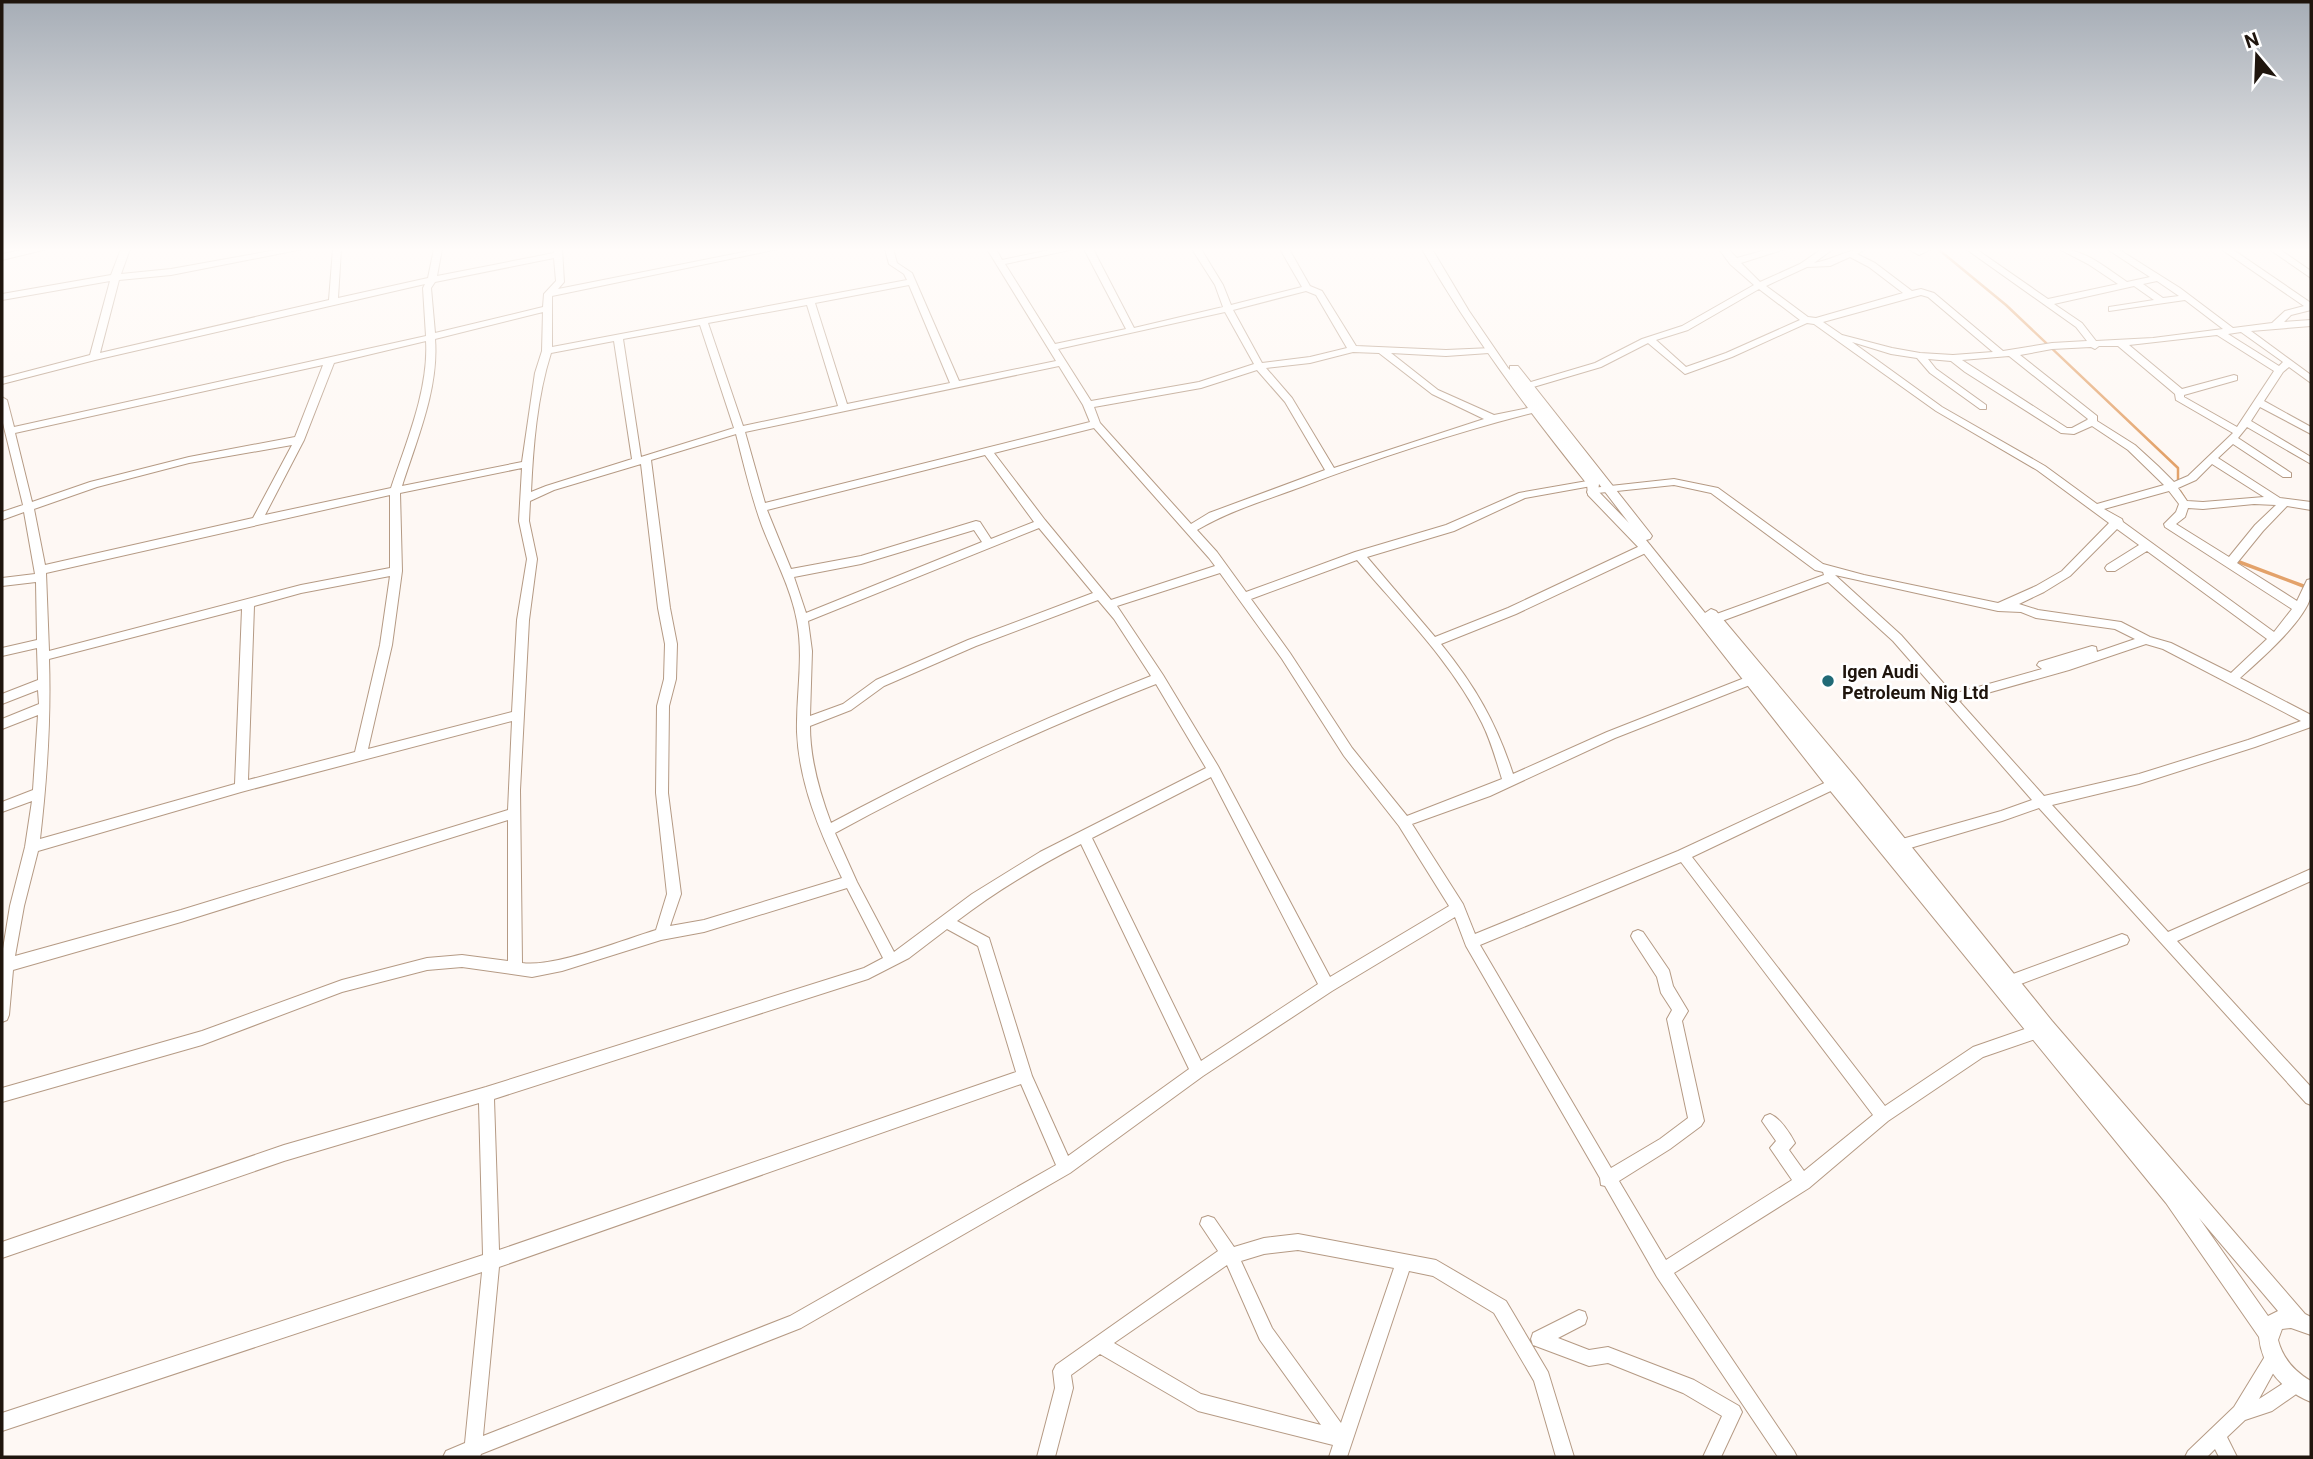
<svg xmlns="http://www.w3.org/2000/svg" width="2313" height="1459" font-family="Roboto,sans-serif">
	<rect width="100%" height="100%" fill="#fef8f4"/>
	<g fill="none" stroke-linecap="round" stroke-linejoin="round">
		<path stroke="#e3a26a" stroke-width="2.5" d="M1938 249 2006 305 2178 468V484
			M2180 491 2189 505
			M2234 560 2238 561"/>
		<path stroke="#e3a26a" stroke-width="3.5" d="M2234 560 2306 587"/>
		<defs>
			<path id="minor" d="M27 249H47L2 260V254Z
				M121 249H130L121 274 171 269 282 249H303L171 275 119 280 100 353 329 300 333 249H341L338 298 428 278 434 249H442L437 276 554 253V249H562L564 282 558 289 759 249H778L552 296V347L907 280 904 274 889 264 885 249H893L897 263 912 273 959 381 1056 361 987 249H996L1002 260 1054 249H1074L1005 264 1055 344 1126 329 1084 249H1093L1134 328 1223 307 1215 285 1192 249H1201L1223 285 1231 305 1302 287 1280 249H1289L1310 286 1322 291 1356 346 1446 350 1492 348V352L1489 353 1446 356 1391 353 1438 390 1494 415 1533 407 1538 410 1536 412C1457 432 1378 458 1301 487 1266 500 1229 511 1197 530L1217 552 1246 592 1355 552 1446 525 1519 493 1593 480 1598 483 1597 485 1525 498 1454 531 1367 557 1435 637 1508 608 1642 545H1650L1651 548 1650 551 1516 614 1441 644C1475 686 1496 722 1513 774L1607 732 1747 677H1755L1757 680 1755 683 1615 738 1490 796 1412 824 1463 904 1475 934 1678 851 1833 779 1837 780 1839 784 1837 788 1692 857 1885 1106 1973 1047 2036 1025 2041 1027 2043 1032 2041 1037 1983 1057 1888 1121 1809 1188 1674 1273 1794 1451 1797 1457H1778L1657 1277 1605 1186 1601 1185 1600 1178 1466 946 1455 917 1332 991 1203 1076 1070 1173 801 1328 481 1454 480 1457H443L446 1451 465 1443 482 1272 2 1431V1413L483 1255 479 1103 284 1161 2 1258V1242L284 1145 486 1087 864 968 883 958 847 888 704 932 661 940 562 971 532 977 462 967 427 970 342 992 202 1045 2 1102V1088L202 1031 342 980 427 958 462 955 508 961V820L181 922 13 970 9 1015 7 1020 2 1022V955L10 906 25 847 32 801 2 812V802L33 790 38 715 2 729V719L39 704 38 690 2 704V694L38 680 37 648 2 656V648L37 640 36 582 2 586V578L35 574 24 512 2 520V512L23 505 2 419V397L7 400 14 427 426 336 423 288 425 284 95 360 2 384V378L90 355 110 281 2 300V294L111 275ZM554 258 556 281 544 294 543 307 435 333 431 288 435 282ZM909 285 950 383 847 404 815 303ZM1306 291 1316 295 1347 348 1310 357 1262 363 1233 310ZM807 305 838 406 743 426 708 323ZM543 312 542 351 535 373 522 462 402 486C417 439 439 388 435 339ZM1225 312 1254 364 1199 382 1091 401 1058 349ZM700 325 734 428 641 457 623 339ZM426 341C429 389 406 443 391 488L265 515 304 440 334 363ZM614 341 632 459 546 486 531 492C533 447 537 397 551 353ZM1353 352 1379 353 1432 394 1484 419 1334 468 1292 398 1266 368 1310 363ZM323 365 295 437 189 457 90 482 32 502 15 433ZM1059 366 1083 405 1090 422 765 503 745 432ZM1257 370 1285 402 1325 470 1209 513 1191 524 1100 423 1094 407 1201 388ZM1094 428 1209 558 1215 566 1111 600 1045 520 994 453ZM736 434C744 465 751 496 762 526 774 557 791 588 797 621 804 658 796 695 797 732 799 783 820 833 842 878L704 920 670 926 681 894 668 793 669 706 676 679 677 644 670 608 651 460ZM292 445 253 518 45 565 34 509 97 487 189 463ZM985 455 1034 522 991 539 980 522 976 521 861 556 791 569 767 510ZM641 464 658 608 665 644 664 679 657 706 656 793 667 894 656 930C623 940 553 968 522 963L520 790 529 620 537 559 529 521 530 501 554 490ZM522 468 519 521 527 559 517 620 512 712 368 749 392 645 402 571 400 493ZM390 495V568L301 585 49 651 46 573ZM1039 528 1093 593 968 640 876 680 843 704 810 716 812 651 808 621ZM974 530 982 542 806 613 794 577 861 564ZM1357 560C1400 611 1452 662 1482 723 1491 741 1496 760 1502 779L1407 816 1352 748 1290 653 1251 599ZM1220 573 1282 659 1344 756 1399 826 1449 906 1330 977 1218 766 1163 675 1117 606ZM390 576 380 645 355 752 248 780 254 606 301 593ZM1098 600 1114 619 1151 676C1042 719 935 767 831 823 819 791 810 759 810 726L851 710 884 686 976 646ZM242 609 235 784 40 839C47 779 51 720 49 659ZM1156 684 1206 768 1040 852 972 894 894 952 857 882 835 833C939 776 1046 727 1156 684ZM512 721 508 810 181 910 15 956 24 906 38 851 241 792ZM1211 777 1318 984 1201 1061 1092 838ZM1081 844 1189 1069 1068 1156 1032 1076 989 938 957 921C996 891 1038 866 1081 844ZM1681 862 1873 1115 1804 1171 1789 1150 1795 1143C1790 1133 1780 1118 1770 1114L1765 1116 1762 1121 1776 1141 1770 1148 1792 1180 1666 1260 1619 1181 1670 1149 1701 1126 1704 1121 1682 1021 1688 1011 1673 986 1669 970 1643 932 1638 930 1633 932 1631 936 1633 940 1657 977 1661 993 1672 1010 1667 1019 1688 1118 1660 1139 1611 1168 1480 945ZM947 929 978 946 1016 1072 499 1250 494 1099 868 979 909 958ZM1021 1084 1056 1165 790 1316 483 1436 499 1267Z
				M1719 249H1728L1737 258 1769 249H1785L1741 263 1760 282 1800 264 1822 249H1833L1814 263C1832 260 1847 249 1866 249L1857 254 1875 263 1912 291 1921 289 1934 293 2003 351 2052 343 2087 341 2076 327 1966 249H1976L2048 299 2118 284 2088 264 2059 249C2085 249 2106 268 2127 282L2150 277 2107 249H2118L2180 288 2233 328 2272 323 2285 311 2304 306 2221 249H2232L2311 303V310L2291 315 2284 322 2311 320V326L2251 331 2311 375V383L2289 367 2283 372 2264 401 2311 427V434L2260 407 2251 421 2311 457V464L2247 427 2238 438 2291 473V477H2283L2233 444 2218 458 2280 498 2311 502V510L2287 506 2263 531 2237 563 2297 601 2307 580 2311 579C2311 584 2312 591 2311 596 2304 622 2261 659 2240 678L2311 715V727L2255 747 2139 784 2052 805 2168 932 2311 869V881L2177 941 2311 1087V1105L2306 1103 2039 808 2002 821 1900 851 1895 849 1893 845 1895 841 2001 811 2032 800 1893 641 1828 582 1719 622 1715 623 1709 619 1711 616 1824 575 1823 572 1815 570 1711 493 1674 485 1588 494 1587 492 1588 490 1592 488 1674 479 1718 488 1823 564 1864 575 1998 603 2036 586 2062 571 2109 523 2037 470 1936 411 1814 324 1807 323 1732 357 1685 374 1648 343 1601 367 1530 388H1524V384L1595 363 1642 339 1682 326 1754 285 1730 264ZM1850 257 1869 267 1903 293 1816 318 1808 317 1766 286 1807 267 1830 266ZM2157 281 2179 296 2163 298 2143 284ZM2134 286 2154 300 2109 307V311L2185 300 2223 329 2153 338 2096 341 2082 323 2054 304ZM1759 289 1800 320 1726 353 1686 367 1656 340 1688 330ZM1921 295 1928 297 1993 352 1953 355 1920 353 1892 348 1842 335 1823 322ZM2241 332 2283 362 2279 366 2228 334ZM2217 335 2274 371 2237 427 2184 397V395L2237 380V376L2234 375 2182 389 2129 345ZM1852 342 1891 354 1917 358 1930 373 1980 409H1986V405L1936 369 1928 359 1951 361 1965 372 2061 433 2074 434 2092 426 2128 450 2164 485 2097 504 2045 466 1942 407ZM2099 346H2118L2175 394 2176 400 2233 433 2188 476 2174 482 2158 466 2135 445 2097 421V416L2020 355 2052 349 2091 347 2095 349ZM2009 356 2088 419 2087 420 2072 428H2067L1962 360ZM2212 464 2264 497 2203 502 2187 501 2178 488 2196 480ZM2169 491 2179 504 2176 512 2164 524 2165 527 2292 609 2274 632 2123 522 2122 519 2104 509ZM2254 504 2276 505 2255 525 2229 557 2176 524 2185 517 2188 508 2203 509ZM2117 529 2139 545 2107 565 2105 568 2107 571H2115L2147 551 2267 639 2231 673 2171 643 2150 637 2121 622 2038 610 2019 604 2044 592 2070 576ZM1835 575 1998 611 2021 612 2036 618 2115 629 2135 639 2097 652 2096 647 2092 646 2039 662 2037 665 2042 669 1953 694 1901 635ZM2146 644 2163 649 2301 721 2248 740 2139 774 2044 796 1959 701 2069 670Z
				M1908 249H1931L1919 255Z
				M2269 249H2279L2311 271V278Z
				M2122 934 2127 936 2129 940 2127 944 2010 988 2005 987 2003 982 2005 977Z
				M1208 1216 1214 1218 1234 1247 1264 1238 1298 1234 1436 1260 1506 1301 1548 1372 1574 1457H1556L1534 1381 1494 1313 1433 1276 1409 1271 1347 1457H1329L1333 1445 1198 1411 1100 1354 1071 1375 1073 1388 1055 1457H1037L1055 1388 1053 1371 1056 1365 1218 1251 1200 1224 1202 1218ZM1298 1250 1394 1268 1341 1423 1272 1328 1241 1261 1264 1254ZM1227 1265 1260 1340 1321 1425 1201 1394 1114 1343Z
				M1579 1310 1585 1312 1587 1318 1585 1324 1558 1338 1589 1350 1608 1347 1694 1380 1739 1406 1742 1412 1721 1457H1703L1722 1416 1683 1393 1608 1363 1589 1366 1533 1345 1531 1339 1533 1333Z
				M2273 1351 2279 1353 2281 1359 2259 1399 2296 1375 2302 1378 2305 1384 2302 1390 2272 1411 2245 1420 2227 1437 2237 1457H2219L2215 1449 2207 1457H2185L2188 1451 2234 1407 2267 1353Z"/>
			<path id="major" d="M1422 249H1432L1469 311 1508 368 1510 370V366H1518L1650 533 1652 536 1650 539 1646 540 1705 613 1711 609 1716 611 1856 778 2052 1021 2305 1314 2311 1317V1335L2291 1328 2282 1329 2278 1340C2283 1359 2294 1371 2311 1381V1402C2283 1391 2262 1368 2259 1337L2166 1203 1828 788 1642 551 1588 495 1587 484C1527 409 1470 333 1422 249ZM1599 484 1629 523 1598 491ZM2199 1218 2278 1311 2268 1316Z"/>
		</defs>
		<use href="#minor" stroke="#b59a84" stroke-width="2"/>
		<use href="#major" stroke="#b59a84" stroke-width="2"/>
		<use href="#minor" fill="#fff" fill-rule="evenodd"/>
		<use href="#major" fill="#fff" fill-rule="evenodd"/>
	</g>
	<linearGradient id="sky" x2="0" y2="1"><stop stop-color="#a6adb6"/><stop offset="0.55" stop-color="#fffcfa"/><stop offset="1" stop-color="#fffcfa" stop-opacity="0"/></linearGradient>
	<rect width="2313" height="454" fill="url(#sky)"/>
	<circle fill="#216a76" stroke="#fff" stroke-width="2.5" cx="1828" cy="681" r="7"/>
	<g text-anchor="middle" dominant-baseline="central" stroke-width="5" stroke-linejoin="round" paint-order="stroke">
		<g font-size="18" font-weight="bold" fill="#1f150d" stroke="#fff" text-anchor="start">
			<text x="1842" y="671">Igen Audi<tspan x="1842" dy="21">Petroleum Nig Ltd</tspan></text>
		</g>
	</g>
	<rect width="2313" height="1459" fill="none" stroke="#1f150d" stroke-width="7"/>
	<g transform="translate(2257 56) rotate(341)" stroke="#ffffff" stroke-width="5" paint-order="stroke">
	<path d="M0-5L12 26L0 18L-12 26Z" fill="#1f150d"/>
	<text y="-10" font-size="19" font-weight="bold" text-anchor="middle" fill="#1f150d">N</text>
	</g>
</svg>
